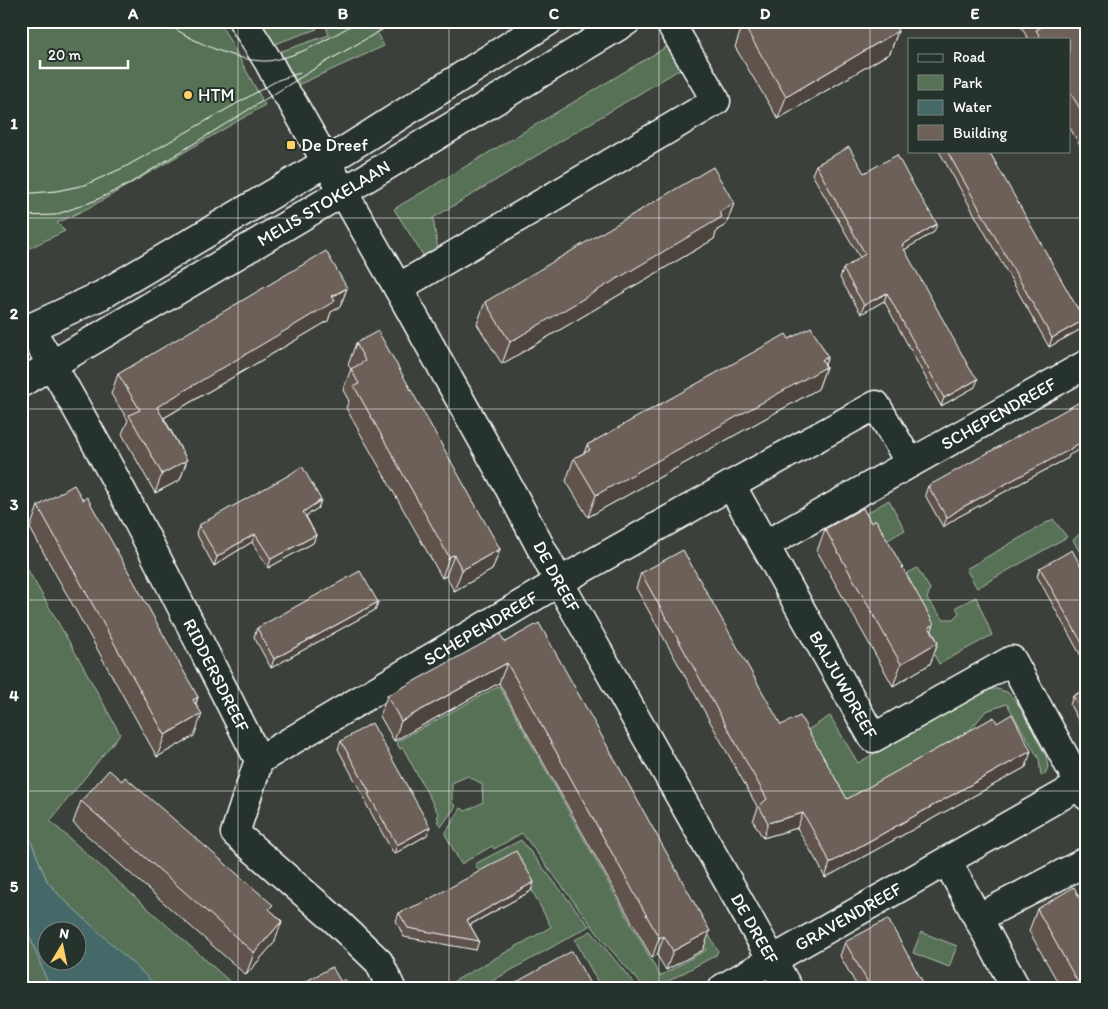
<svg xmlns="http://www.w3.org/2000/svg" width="1108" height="1009" font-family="Itim,sans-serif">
	<rect width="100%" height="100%" fill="#3b413a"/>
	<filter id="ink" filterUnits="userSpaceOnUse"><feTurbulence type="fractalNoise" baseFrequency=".02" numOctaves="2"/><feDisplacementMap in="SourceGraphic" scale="10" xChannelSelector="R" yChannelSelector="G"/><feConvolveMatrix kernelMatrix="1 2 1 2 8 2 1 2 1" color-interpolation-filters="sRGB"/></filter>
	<g filter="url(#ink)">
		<path fill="#577156" stroke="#abb8aa" d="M21 21H219L265 105 94 205 57 223 65 231 21 252Z
			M254 21H312L317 29 269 46Z
			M334 21H397L377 33 384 46 300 84 276 53 329 35 326 26Z
			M673 43 687 65 433 218 438 250 426 260 394 209Z
			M889 500 905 530 881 544 857 519Z
			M1053 519 1067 537 977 588 966 569Z
			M1087 527V565L1073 540Z
			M21 558 83 666 120 734 50 821 237 988H158L60 896 47 881 21 817Z
			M917 568 930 589 927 599 943 619H953L959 613 956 607 976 597 992 635 939 664 895 580Z
			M499 686 660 976 706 950 694 928 702 923 718 951 716 955 656 988H645L604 942 522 833 494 849 492 846 461 864 445 834 461 808 466 811 483 802 482 784 468 776 452 783V803L456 806 441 827 437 821 439 820 437 817 439 815 403 748 400 749 396 742Z
			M986 689H997L1007 692 1017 702 1046 756 1048 767 1045 774 1041 776 1039 759 1007 704 986 711 958 744 842 808 801 734 830 716 858 763Z
			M521 840 589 926 480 988H442L551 927 514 855 480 873 475 864Z
			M21 914 50 988H21Z
			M591 931 638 988H601L575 940Z
			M921 932 957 946 949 967 913 953Z"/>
		<path fill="#446967" stroke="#8fa5a4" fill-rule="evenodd" d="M21 817 47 881 60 896 159 988H50L21 914ZM48 932H78V962H48Z"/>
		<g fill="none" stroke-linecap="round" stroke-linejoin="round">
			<defs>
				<g id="minor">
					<path id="s1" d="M243 21 268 61 283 89 291 100 398 288 512 493 559 582 788 988"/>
					<path d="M398 288 716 101 669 21"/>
					<path id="s2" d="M30 328C114 467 185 615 259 760L235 833 334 919 379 962 391 988"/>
					<path d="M21 330 30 328 102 295 325 163 549 21"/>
					<path id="s3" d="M21 383 343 192 627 21"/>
					<path id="s4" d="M731 485 873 738 1012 660 1080 785"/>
					<path id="s5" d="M765 545 1087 364"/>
					<path id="s6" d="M259 760 559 582 731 485 876 405 910 463"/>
					<path d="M947 861 1016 988"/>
					<path d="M978 918 1087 861"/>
					<path id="s7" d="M723 988 1080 785 1087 796"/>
				</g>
			</defs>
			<use href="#minor" stroke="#fff" stroke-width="31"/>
			<use href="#minor" stroke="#26332d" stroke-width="28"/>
			<path stroke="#fff" stroke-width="1" d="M164 21C188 40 237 62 267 61 272 61 277 59 282 58 310 51 334 35 359 21
				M21 194 56 191 85 185 125 167 278 80 300 73
				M21 216 55 215 94 201 127 185 319 66 397 21"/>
		</g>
		<path fill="#5e534c" stroke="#fff" d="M1018 21H1087V158L1069 126V39H1028Z
			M743 24 898 31 890 53 778 119 735 47Z
			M939 151H989L1081 329 1049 347Z
			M816 165 864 173 934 232 904 250 975 387 941 406 884 301 861 314 840 278 843 269 860 258 812 174Z
			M734 203 726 225 717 230 714 239 502 364 477 324 485 302Z
			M347 288 340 307 331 312 328 321 164 418 187 460 180 480 155 493 122 434 128 420 111 394 118 374Z
			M789 339 828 357 825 364 826 367 818 389 588 517 566 481 574 458 584 453 587 445Z
			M356 343 500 549 492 570 454 591 446 576 442 578 346 408 349 401 343 390 351 369 348 365Z
			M1069 455 1068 458 1021 483 958 517 943 527 925 495 928 486Z
			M321 500 318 508 306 516 316 535 313 543 268 568 252 542 229 556 214 566 196 533 199 525Z
			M38 506 198 697 196 704 194 736 157 757 30 528Z
			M825 529 932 631 938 642 930 664 893 686 817 551Z
			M1040 568 1087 577V667L1037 576Z
			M641 573 781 725 847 799 1026 767 825 878 819 865 797 828 763 838 753 821 758 808 636 588Z
			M378 602 375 610 271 668 254 637 257 628Z
			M505 642 703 950 666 970 657 955 652 958 499 683 394 741 380 716 387 696Z
			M1087 688V736L1070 705 1073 696Z
			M341 741 427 835 394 854 365 802 366 801 338 749Z
			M81 801 271 911 282 921 274 943 246 975 73 823Z
			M534 882 531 891 470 925 479 941 476 950 404 937 396 921 399 913Z
			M1082 903 1087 988H1061L1029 931 1037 909Z
			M845 942 926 988H858L840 956Z"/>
		<path fill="#4c443e" stroke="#fff" d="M898 31 890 53 778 119 786 97Z
			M734 203 726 225 717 230 714 239 502 364 510 342Z
			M937 224 934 232 899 253 902 245Z
			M347 288 340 307 331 312 328 321 150 426 157 407Z
			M887 293 884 301 861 314 864 305Z
			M1084 320 1081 329 1049 347 1052 338Z
			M828 357 823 368 826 367 818 389 588 517 596 495Z
			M978 379 975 387 941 406 944 398Z
			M1087 439V446L1069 455 1068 458 1021 483 958 517 943 527 947 518 961 508Z
			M187 460 180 480 155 493 162 474Z
			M321 500 318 508 300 520 303 512Z
			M255 534 252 542 229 556 214 566 217 557 232 547Z
			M316 535 313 543 268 568 271 559Z
			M500 549 492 570 454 591 462 570Z
			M454 555 446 576 442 578 449 557Z
			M378 602 375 610 271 668 274 659Z
			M934 624 926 647 929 627Z
			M938 642 930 664 893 686 901 664Z
			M507 663 499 683 394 741 401 721Z
			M198 697 190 719 193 700Z
			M202 714 194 736 157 757 165 735Z
			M1031 751 1026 767 825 878 830 863Z
			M803 813 797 828 763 838 768 823Z
			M430 827 427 835 394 854 397 845Z
			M534 882 531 891 464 928 467 920Z
			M282 921 274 943 246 975 254 953Z
			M710 931 703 950 666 970 673 951Z
			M664 936 657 955 652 958 659 938Z
			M590 984 589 988H580Z"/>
		<path fill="#6d6158" stroke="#fff" d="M749 21H892L898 31 786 97 743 24Z
			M1039 21H1087V121L1069 90V39H1041L1036 30 1042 27Z
			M849 147 864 173 897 155 911 181 937 224 902 245 970 369 978 379 944 398 887 293 864 305 843 269 865 254 816 165Z
			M947 151H989L1084 320 1052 338Z
			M713 167 734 203 719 212 722 217 510 342 485 302Z
			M326 251 347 288 332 296 335 301 157 407 187 460 162 474 129 415 140 410 118 374Z
			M811 327 828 357 822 360 826 367 596 495 574 458 590 450 587 445 786 334 789 339Z
			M378 331 500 549 462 570 454 555 449 557 354 386 359 384 351 369 365 361 356 343Z
			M1087 398V439L1071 448V449L1024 474 961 508 947 518 928 486Z
			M302 466 321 500 303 512 316 535 271 559 255 534 232 547 217 557 199 525 289 475Z
			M74 485 83 500 87 497 198 697 193 700 202 714 165 735 38 506Z
			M863 508 871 523 876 520 934 624 929 627 938 642 901 664 825 529Z
			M683 550 781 725 800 716 847 799 994 717 997 723 1012 714 1031 751 830 863 824 850 803 813 768 823 759 806 767 799 641 573Z
			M1072 550 1087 577V652L1040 568Z
			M360 571 378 602 274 659 257 628Z
			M539 623 710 931 673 951 664 936 659 938 507 663 401 721 387 696 500 634 505 642Z
			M1087 688V721L1073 696Z
			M372 723 430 827 397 845 368 794 370 793 341 741Z
			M109 770 122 781 125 777 273 905 269 909 282 921 254 953 81 801Z
			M516 851 534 882 467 920 479 941 408 928 399 913 424 902Z
			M1074 887 1082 903 1087 900V988H1081L1037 909Z
			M888 919 926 988H871L845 942Z
			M572 951 590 984 580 988H506Z
			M332 967 341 982 345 979 350 988H294Z"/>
	</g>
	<path fill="none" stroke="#fff" stroke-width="1" stroke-opacity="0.55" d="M238 21V988M449 21V988M659 21V988M870 21V988M21 218H1087M21 409H1087M21 600H1087M21 791H1087"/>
	<g fill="#ffd166" stroke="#26332d" stroke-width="2">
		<circle cx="188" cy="95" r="5"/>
		<rect x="286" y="140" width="10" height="10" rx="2.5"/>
	</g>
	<g text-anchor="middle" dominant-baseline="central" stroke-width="4" stroke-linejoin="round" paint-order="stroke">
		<g font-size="18" fill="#fff" stroke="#26332d" text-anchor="start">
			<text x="198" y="95">HTM</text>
			<text x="301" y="145">De Dreef</text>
		</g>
		<g font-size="18" fill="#fff" stroke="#26332d">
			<text stroke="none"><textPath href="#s3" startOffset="352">MELIS STOKELAAN</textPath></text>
			<text stroke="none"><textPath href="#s5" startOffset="268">SCHEPENDREEF</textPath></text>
			<text stroke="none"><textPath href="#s1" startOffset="638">DE DREEF</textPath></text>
			<text stroke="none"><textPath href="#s6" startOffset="258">SCHEPENDREEF</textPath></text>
			<text stroke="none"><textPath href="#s2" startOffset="394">RIDDERSDREEF</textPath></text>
			<text stroke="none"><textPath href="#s4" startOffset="229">BALJUWDREEF</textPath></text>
			<text stroke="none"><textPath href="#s7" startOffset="144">GRAVENDREEF</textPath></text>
			<text stroke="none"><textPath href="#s1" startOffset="1042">DE DREEF</textPath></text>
		</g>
	</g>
	<rect width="1108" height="1009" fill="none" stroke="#26332d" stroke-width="55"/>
	<rect x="908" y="38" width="162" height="115" fill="#26332d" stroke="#7d8581"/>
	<rect x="918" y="54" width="25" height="8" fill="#26332d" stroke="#7d8581"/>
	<text x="953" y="62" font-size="15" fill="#ffffff">Road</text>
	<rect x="918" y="75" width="25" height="15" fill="#577156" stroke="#7d8581"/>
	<text x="953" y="88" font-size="15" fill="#ffffff">Park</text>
	<rect x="918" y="100" width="25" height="15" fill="#446967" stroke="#7d8581"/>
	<text x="953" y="112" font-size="15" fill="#ffffff">Water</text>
	<rect x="918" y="125" width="25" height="15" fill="#6d6158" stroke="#7d8581"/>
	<text x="953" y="138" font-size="15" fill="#ffffff">Building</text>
	<g transform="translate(62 946) rotate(10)"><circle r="24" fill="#26332d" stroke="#7d8581"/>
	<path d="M0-4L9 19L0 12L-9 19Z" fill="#ffd166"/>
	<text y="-8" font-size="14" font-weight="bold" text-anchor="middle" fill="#ffffff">N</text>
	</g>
	<path d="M40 60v8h88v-8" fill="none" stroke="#ffffff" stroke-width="2.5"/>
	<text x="48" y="60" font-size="15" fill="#ffffff" stroke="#26332d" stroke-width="4" paint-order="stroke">20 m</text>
	<rect x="28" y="28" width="1052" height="954" fill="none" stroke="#fff" stroke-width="2"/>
	<g font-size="16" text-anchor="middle" font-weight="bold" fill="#fff">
		<text x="133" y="19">A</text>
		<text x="343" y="19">B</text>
		<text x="554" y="19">C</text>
		<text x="765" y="19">D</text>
		<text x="975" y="19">E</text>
		<text x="14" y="129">1</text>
		<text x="14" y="319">2</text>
		<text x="14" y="510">3</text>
		<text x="14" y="701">4</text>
		<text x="14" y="892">5</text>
	</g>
</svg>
